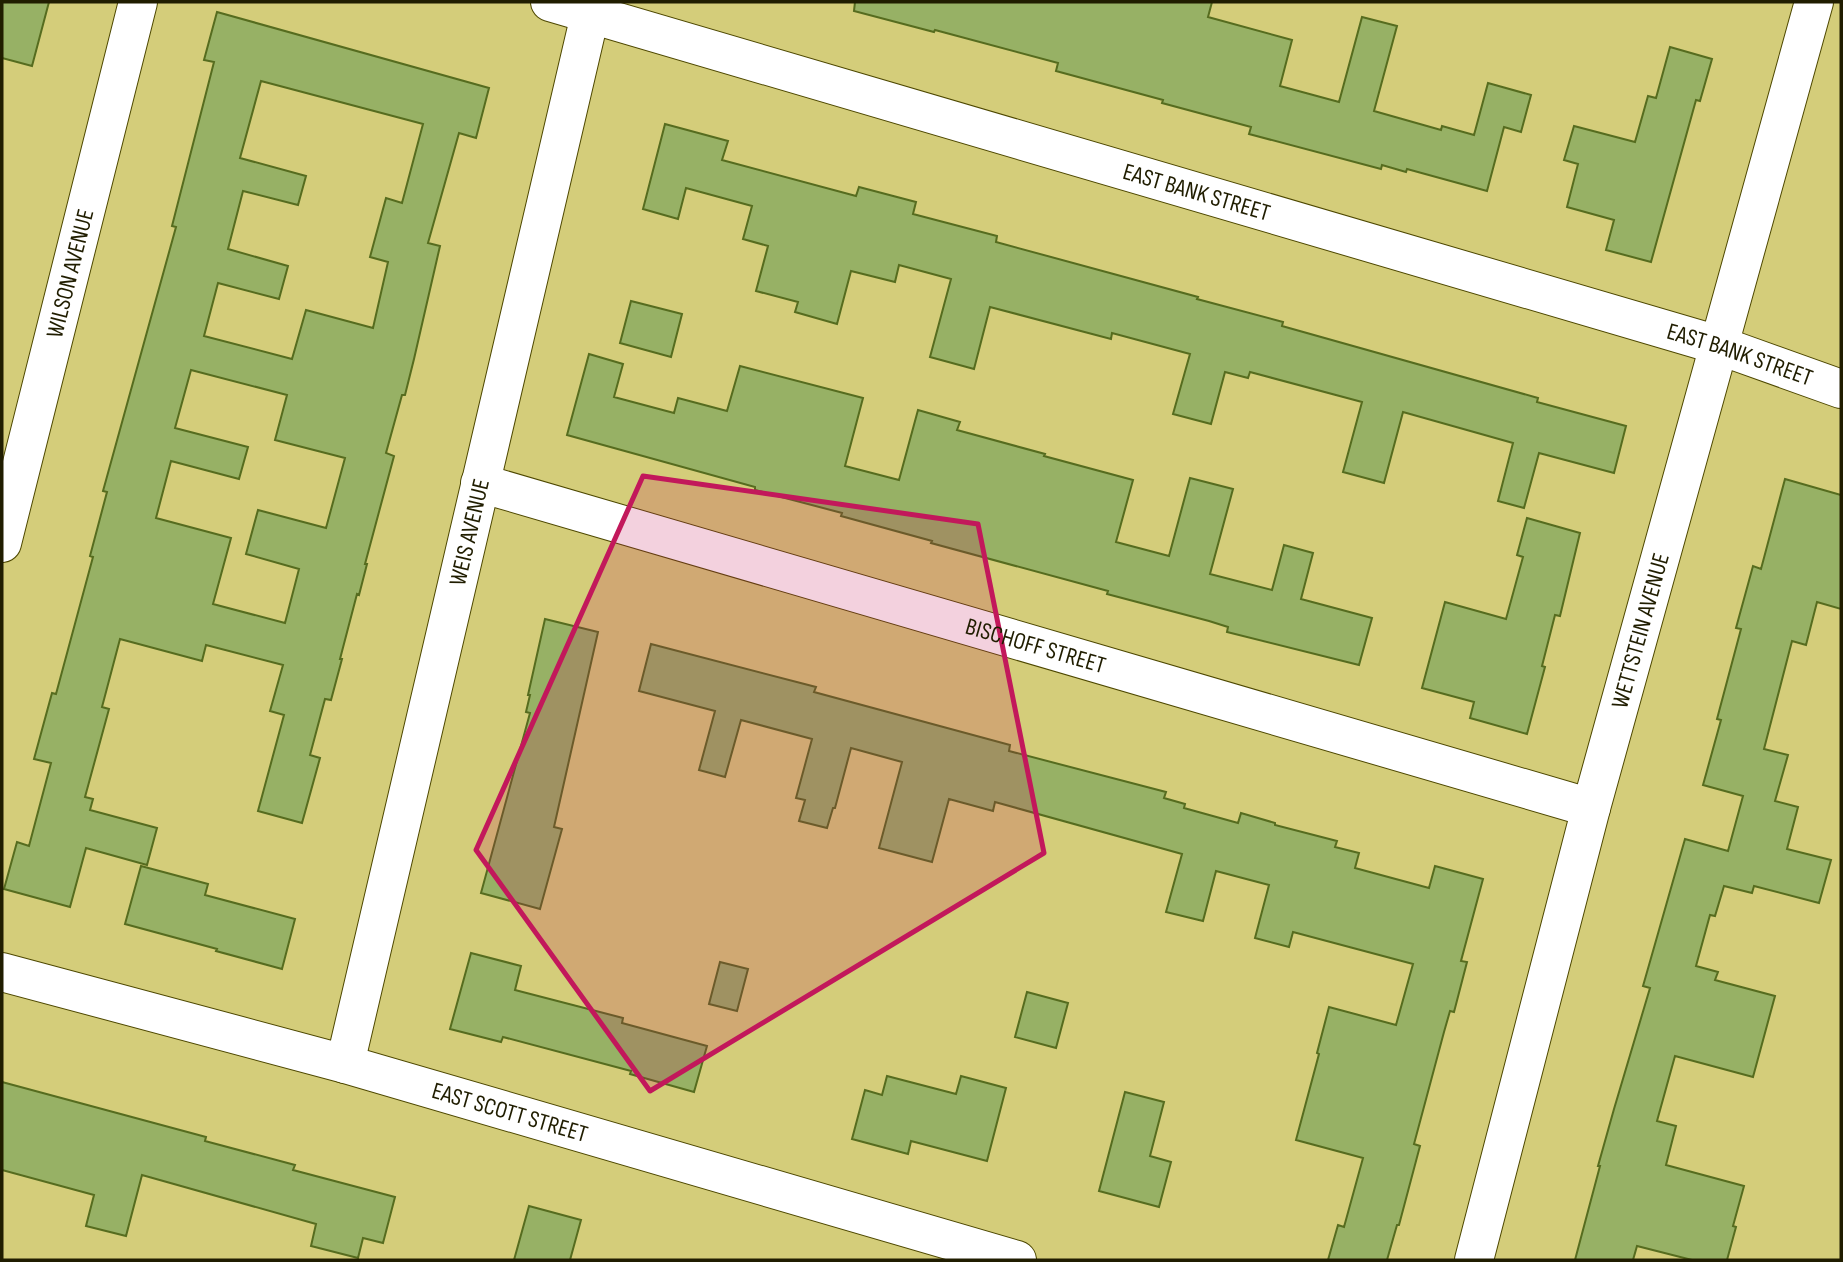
<svg xmlns="http://www.w3.org/2000/svg" width="1843" height="1262" font-family="'Sofia Sans Condensed',sans-serif">
	<rect width="100%" height="100%" fill="#d4cd7a"/>
	<path fill="#97b165" stroke="#566c1f" stroke-width="2" fill-rule="evenodd" d="M2 2H49L32 66 2 58Z
		M855 2H1212L1208 17 1292 40 1280 86 1339 102 1362 17 1397 26 1374 111 1441 130 1442 126 1474 135 1488 83 1531 95 1521 132 1504 127 1487 191 1407 169 1406 172 1382 165 1381 169 1249 134 1251 127 1162 103 1163 100 1056 71 1058 63 935 30 934 32 854 11Z
		M217 12 489 88 476 138 459 133 428 243 440 246 414 359 405 395H402L386 453 394 456 365 564H367L359 595 357 594 340 659H342L331 700 325 699 310 755 320 758 302 823 258 811 284 715 270 711 283 665 206 645 202 661 120 639 102 707 109 709 85 797 93 799 90 810 157 828 147 865 86 848 70 907 4 889 17 842 29 846 51 763 34 759 52 693 56 694 93 557 90 556 107 492 103 491 176 227 172 226 214 62 204 60ZM261 81 423 124 402 203 386 198 370 257 388 262 373 328 306 310 292 359 204 336 218 283 279 299 288 266 228 249 243 191 298 205 306 176 240 158ZM191 370 287 395 275 440 345 458 326 528 258 510 246 554 299 569 285 623 213 604 231 538 156 518 171 461 239 479 248 447 175 428Z
		M1670 47 1712 59 1700 101 1696 100 1651 262 1606 250 1614 220 1567 207 1578 164 1564 160 1574 126 1635 142 1648 96 1656 98Z
		M665 124 728 141 722 160 856 196 859 187 916 202 913 214 997 236 996 242 1198 297 1197 299 1283 322 1282 326 1538 398 1537 402 1626 426 1614 473 1539 453 1524 508 1498 501 1513 443 1403 412 1384 483 1343 472 1362 402 1250 372 1248 378 1225 372 1211 424 1173 414 1190 354 1112 333 1111 339 990 307 974 369 930 357 951 279 899 265 895 282 851 271 837 324 795 312 798 302 756 291 768 246 743 239 752 206 686 188 678 219 643 209Z
		M631 301 682 314 671 357 620 343Z
		M589 354 623 364 614 397 674 413 678 398 727 411 740 366 863 398 845 466 899 480 918 410 960 422 957 430 1045 454 1044 456 1133 480 1116 542 1169 556 1190 478 1233 489 1210 574 1272 590 1284 545 1313 553 1301 599 1372 618 1359 665 1227 632 1228 627 1209 621 1107 594 1108 591 931 543 932 541 841 516 842 513 755 490V487L567 435Z
		M1785 479 1841 495V609L1817 602 1806 645 1792 641 1764 749 1788 755 1775 801 1798 807 1787 849 1831 860 1819 903 1754 886 1752 893 1724 886 1715 916 1710 915 1696 966 1718 972 1715 980 1775 996 1753 1077 1675 1056 1657 1121 1676 1126 1666 1165 1744 1186 1733 1226 1736 1227 1727 1260H1692L1637 1246 1633 1260H1575L1600 1166H1598L1614 1109 1650 988 1643 986 1685 839 1728 851 1743 796 1703 785 1721 720 1717 719 1741 629 1736 628 1753 566 1761 569Z
		M1527 518 1580 533 1560 616 1555 615 1542 666 1545 667 1527 734 1470 718 1474 702 1422 688 1445 602 1506 619 1523 557 1517 555Z
		M545 619 598 632 554 827 562 829 540 909 481 893 530 713 526 712 530 695H528Z
		M651 644 816 687 814 692 1010 745 1009 751 1166 792 1164 798 1185 804 1184 808 1238 823 1241 813 1275 823V825L1337 841 1335 847 1359 853 1355 868 1429 888 1435 866 1483 879 1461 961 1467 962 1454 1012 1450 1011 1444 1032 1414 1144 1420 1146 1399 1225H1397L1387 1260H1328L1338 1225 1344 1227 1363 1158 1296 1140 1319 1054 1317 1053 1329 1007 1396 1025 1413 964 1293 932 1289 947 1255 938 1269 885 1216 871 1203 921 1166 912 1182 854 995 802 993 811 949 799 932 862 879 848 902 762 851 748 835 808H833L827 828 799 821 805 800 796 798 812 739 741 720 725 777 699 770 715 711 639 691Z
		M141 866 208 884 205 895 295 919 282 969 216 951 217 949 125 924Z
		M471 953 521 966 515 990 623 1018 622 1023 707 1046 694 1092 630 1074 631 1071 503 1037 501 1042 450 1029Z
		M720 962 748 969 737 1011 709 1004Z
		M1027 992 1068 1003 1056 1048 1015 1037Z
		M887 1076 956 1094 961 1076 1006 1088 987 1161 911 1141 908 1154 852 1139 865 1090 882 1095Z
		M2 1082 206 1137 205 1141 295 1165 293 1170 395 1197 383 1243 363 1238 358 1258 311 1246 316 1224 142 1175 126 1236 86 1226 94 1195 2 1170Z
		M1125 1092 1164 1102 1150 1156 1171 1162 1159 1207 1099 1191Z
		M529 1206 581 1220 570 1260H514Z"/>
	<g fill="none" stroke-linecap="round" stroke-linejoin="round">
		<defs>
			<g id="minor">
				<path id="s1" d="M550 2 1718 345 1841 389"/>
				<path id="s2" d="M480 483 1591 808"/>
				<path id="s3" d="M2 543 138 2"/>
				<path id="s4" d="M2 972 345 1064 1017 1260"/>
				<path id="s5" d="M345 1064 593 2"/>
				<path id="s6" d="M1474 1260 1591 808 1814 2"/>
			</g>
		</defs>
		<use href="#minor" stroke="#4e4800" stroke-width="40"/>
		<use href="#minor" stroke="#fff" stroke-width="38"/>
	</g>
	<path fill="#c2185b" fill-opacity="0.2" stroke="#c2185b" stroke-width="5" stroke-linejoin="round" d="M643 476 978 524 1044 853 650 1091 476 850Z"/>
	<g text-anchor="middle" dominant-baseline="central" stroke-width="6" stroke-linejoin="round" paint-order="stroke">
		<g font-size="24" fill="#201d00" stroke="#d4cd7a">
			<text stroke="none"><textPath href="#s1" startOffset="674">EAST BANK STREET</textPath></text>
			<text stroke="none"><textPath href="#s3" startOffset="278">WILSON AVENUE</textPath></text>
			<text stroke="none"><textPath href="#s1" startOffset="1241">EAST BANK STREET</textPath></text>
			<text stroke="none"><textPath href="#s5" startOffset="546">WEIS AVENUE</textPath></text>
			<text stroke="none"><textPath href="#s6" startOffset="651">WETTSTEIN AVENUE</textPath></text>
			<text stroke="none"><textPath href="#s2" startOffset="579">BISCHOFF STREET</textPath></text>
			<text stroke="none"><textPath href="#s4" startOffset="527">EAST SCOTT STREET</textPath></text>
		</g>
	</g>
	<rect width="1843" height="1262" fill="none" stroke="#201d00" stroke-width="7"/>
</svg>
